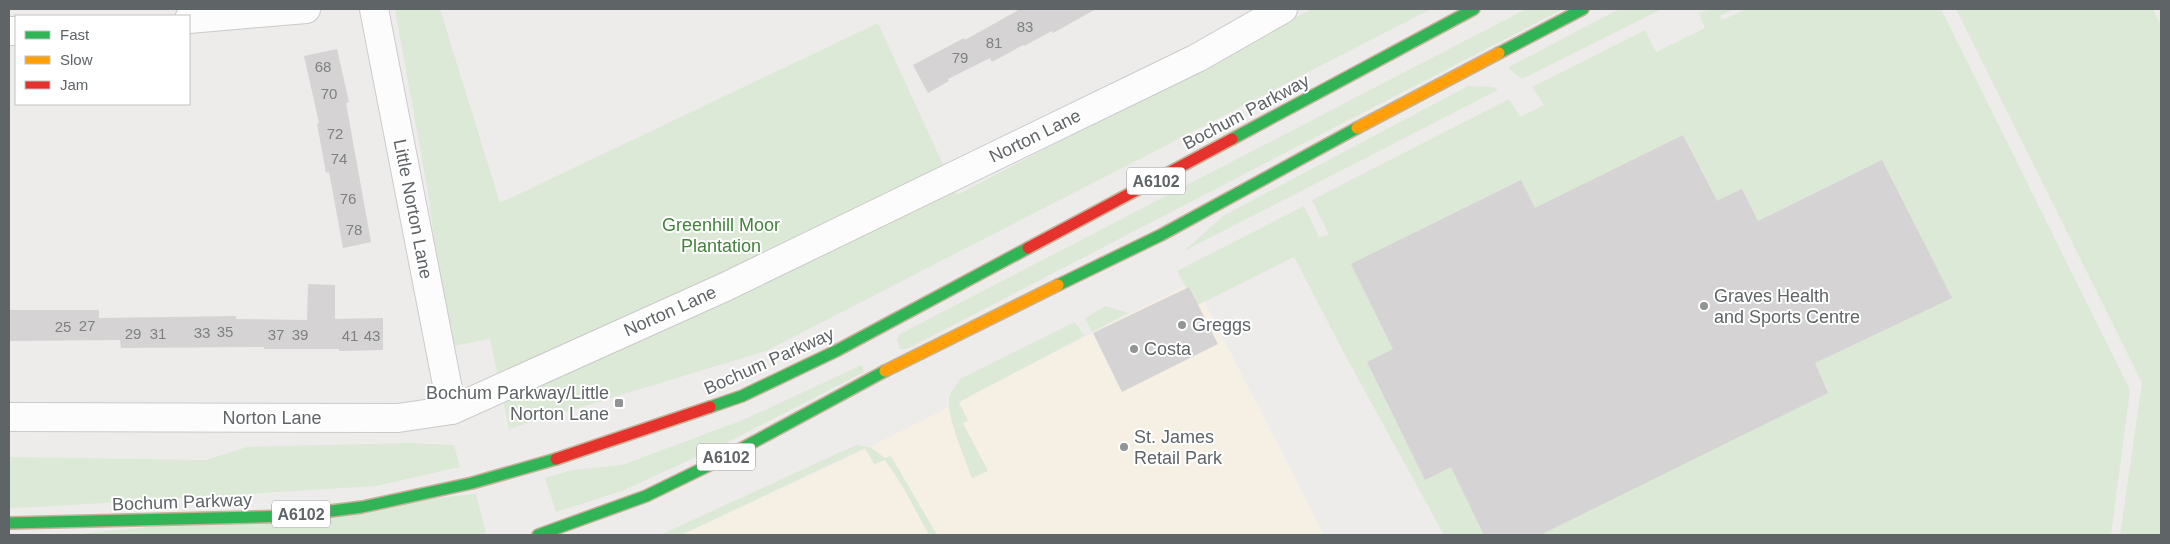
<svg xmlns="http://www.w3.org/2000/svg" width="2170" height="544" font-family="Helvetica,sans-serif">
	<rect width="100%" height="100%" fill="#eeecea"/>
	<path fill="#f6efe4" d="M1194 281 1324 535H682L870 447Z"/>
	<path fill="#dbe9d6" d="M395 9H440L500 203 878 23 957 195 1312 9H1431L766 351 509 429 490 339 447 347 429 198Z
		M1526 9H1563L907 349H900L897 340 900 334Z
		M1619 9H1662L1522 79 1509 69V67Z
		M1710 9H1734L1720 16 1722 20 1747 9H1941L2130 390 2111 535H1444L1345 355 1294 257 1198 305 1189 287 1186 288 1177 271 1304 206 1319 237 1329 235 1312 200 1509 99 1520 117 1544 105 1532 87 1645 30 1656 52 1705 28 1699 13Z
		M1956 9H2153L2161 26V535H2120L2142 383Z
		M1468 86 1494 87 1498 90 1184 251 1223 216Z
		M1106 306 1128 313 1092 332 1085 318Z
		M1075 322 1084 336 959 402 968 421 963 423 988 471 972 478C965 459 947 417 949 399 949 393 957 385 960 379Z
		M862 365 864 372 720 446 622 491 556 512 545 478 572 470 622 465 743 420Z
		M410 443 454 445 460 467 376 486 39 507 9 508V457L206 460 247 447Z
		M856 445 870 447 885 458 891 456 937 535H929L903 487 885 460 874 464 865 448 681 535H660Z
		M476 494 486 533 473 535H70Z"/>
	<path fill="#d5d3d3" d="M1020 9H1096L1053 33 1052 31 1024 46 1023 45 992 62 990 58 948 79 949 81 928 93 913 65 964 38 965 40Z
		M337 49 349 102 346 103 371 242 343 248 329 172 326 173 317 124 319 123 304 56Z
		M1683 135 1717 201 1742 189 1758 221 1882 160 1952 298 1815 363 1828 393 1540 535H1484L1451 467 1425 480 1367 362 1393 349 1351 264 1521 180 1535 208Z
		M308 284 335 285V319L383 318V350L339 351V349H264V347L121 348 120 340 9 341V310H99V318L236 316V319L307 320Z
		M1189 287 1218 344 1122 392 1093 333Z"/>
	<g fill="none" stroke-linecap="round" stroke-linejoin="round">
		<defs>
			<path id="street" d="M374 9 452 410
				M189 19 306 9
				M9 31H16
				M9 417 398 418 452 410 725 287 1197 58 1283 9"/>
			<path id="fast" d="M1499 53 1583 9
				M1232 139 1474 9
				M1058 285 1161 235 1357 128
				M710 407 742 396 836 351 1028 248
				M9 523 292 516 362 507 472 483 556 459
				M538 535 646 496 724 458 885 371"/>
			<path id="slow" d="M1357 128 1499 53
				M885 371 1058 285"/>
			<path id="jam" d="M1028 248 1232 139
				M556 459 710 407"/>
		</defs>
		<use href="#street" stroke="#cbcaca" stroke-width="30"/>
		<use href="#fast" stroke="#c5b098" stroke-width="14"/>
		<use href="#slow" stroke="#c5b098" stroke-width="14"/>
		<use href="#jam" stroke="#c5b098" stroke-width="14"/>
		<use href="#street" stroke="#fcfcfc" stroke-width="28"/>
		<use href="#fast" stroke="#30b455" stroke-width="11"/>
		<use href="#slow" stroke="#ff9f0a" stroke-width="11"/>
		<use href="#jam" stroke="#e5322d" stroke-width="11"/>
	</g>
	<g fill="#919495" stroke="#fff" stroke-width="2">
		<circle cx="1704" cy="306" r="5"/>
		<circle cx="1182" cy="325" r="5"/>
		<circle cx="1134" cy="349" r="5"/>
		<rect x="614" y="398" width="10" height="10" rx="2.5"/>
		<circle cx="1124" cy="447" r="5"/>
	</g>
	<g text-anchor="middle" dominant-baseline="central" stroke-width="4" stroke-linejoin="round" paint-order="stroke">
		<g font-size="15" fill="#7e8183">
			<text x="1025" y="26">83</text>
			<text x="994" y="42">81</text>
			<text x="960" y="57">79</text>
			<text x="323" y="66">68</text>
			<text x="329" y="93">70</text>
			<text x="335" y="133">72</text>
			<text x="339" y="158">74</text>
			<text x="348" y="198">76</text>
			<text x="354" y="229">78</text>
			<text x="87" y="325">27</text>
			<text x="63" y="326">25</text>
			<text x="225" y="331">35</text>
			<text x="202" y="332">33</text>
			<text x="133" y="333">29</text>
			<text x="158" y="333">31</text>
			<text x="276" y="334">37</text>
			<text x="300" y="334">39</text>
			<text x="350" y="335">41</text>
			<text x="372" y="335">43</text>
		</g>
		<g fill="#fff" stroke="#8f9295" stroke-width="1">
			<rect x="1127" y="167.5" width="58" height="27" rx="4"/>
			<rect x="697" y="443.5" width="58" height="27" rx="4"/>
			<rect x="272" y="500.5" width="58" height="27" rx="4"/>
		</g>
		<g font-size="16" font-weight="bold" fill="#5f6467">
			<text x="1156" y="181">A6102</text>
			<text x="726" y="457">A6102</text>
			<text x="301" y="514">A6102</text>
		</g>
		<g font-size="18" fill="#5f6467" stroke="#fff">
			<text transform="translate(1246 112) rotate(-28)">Bochum Parkway</text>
			<text transform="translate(1035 136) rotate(-26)">Norton Lane</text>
			<text transform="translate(413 209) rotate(79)">Little Norton Lane</text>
			<text transform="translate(670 311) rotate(-24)">Norton Lane</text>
			<text transform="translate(769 361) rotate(-24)">Bochum Parkway</text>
			<text x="272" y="418">Norton Lane</text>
			<text transform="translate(182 502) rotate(-2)">Bochum Parkway</text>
		</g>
		<g font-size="18" fill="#41833a" stroke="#fff">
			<text x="721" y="225">Greenhill Moor<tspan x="721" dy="21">Plantation</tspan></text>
		</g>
		<g font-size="18" fill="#5f6467" stroke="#fff" text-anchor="start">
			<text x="1714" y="296">Graves Health<tspan x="1714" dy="21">and Sports Centre</tspan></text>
			<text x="1192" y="325">Greggs</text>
			<text x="1144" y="349">Costa</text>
			<text x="609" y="393" text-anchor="end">Bochum Parkway/Little<tspan x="609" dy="21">Norton Lane</tspan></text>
			<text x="1134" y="437">St. James<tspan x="1134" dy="21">Retail Park</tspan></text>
		</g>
	</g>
	<rect width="2170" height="544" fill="none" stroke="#5f6467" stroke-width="20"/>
	<rect x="15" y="15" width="175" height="90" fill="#ffffff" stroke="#bfc1c2"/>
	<rect x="25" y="31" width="25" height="8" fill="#30b455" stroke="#bfc1c2"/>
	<text x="60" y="40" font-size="15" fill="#5f6467">Fast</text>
	<rect x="25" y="56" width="25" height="8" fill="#ff9f0a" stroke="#bfc1c2"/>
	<text x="60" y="65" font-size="15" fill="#5f6467">Slow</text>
	<rect x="25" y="81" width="25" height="8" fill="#e5322d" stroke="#bfc1c2"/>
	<text x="60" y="90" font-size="15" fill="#5f6467">Jam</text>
</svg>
